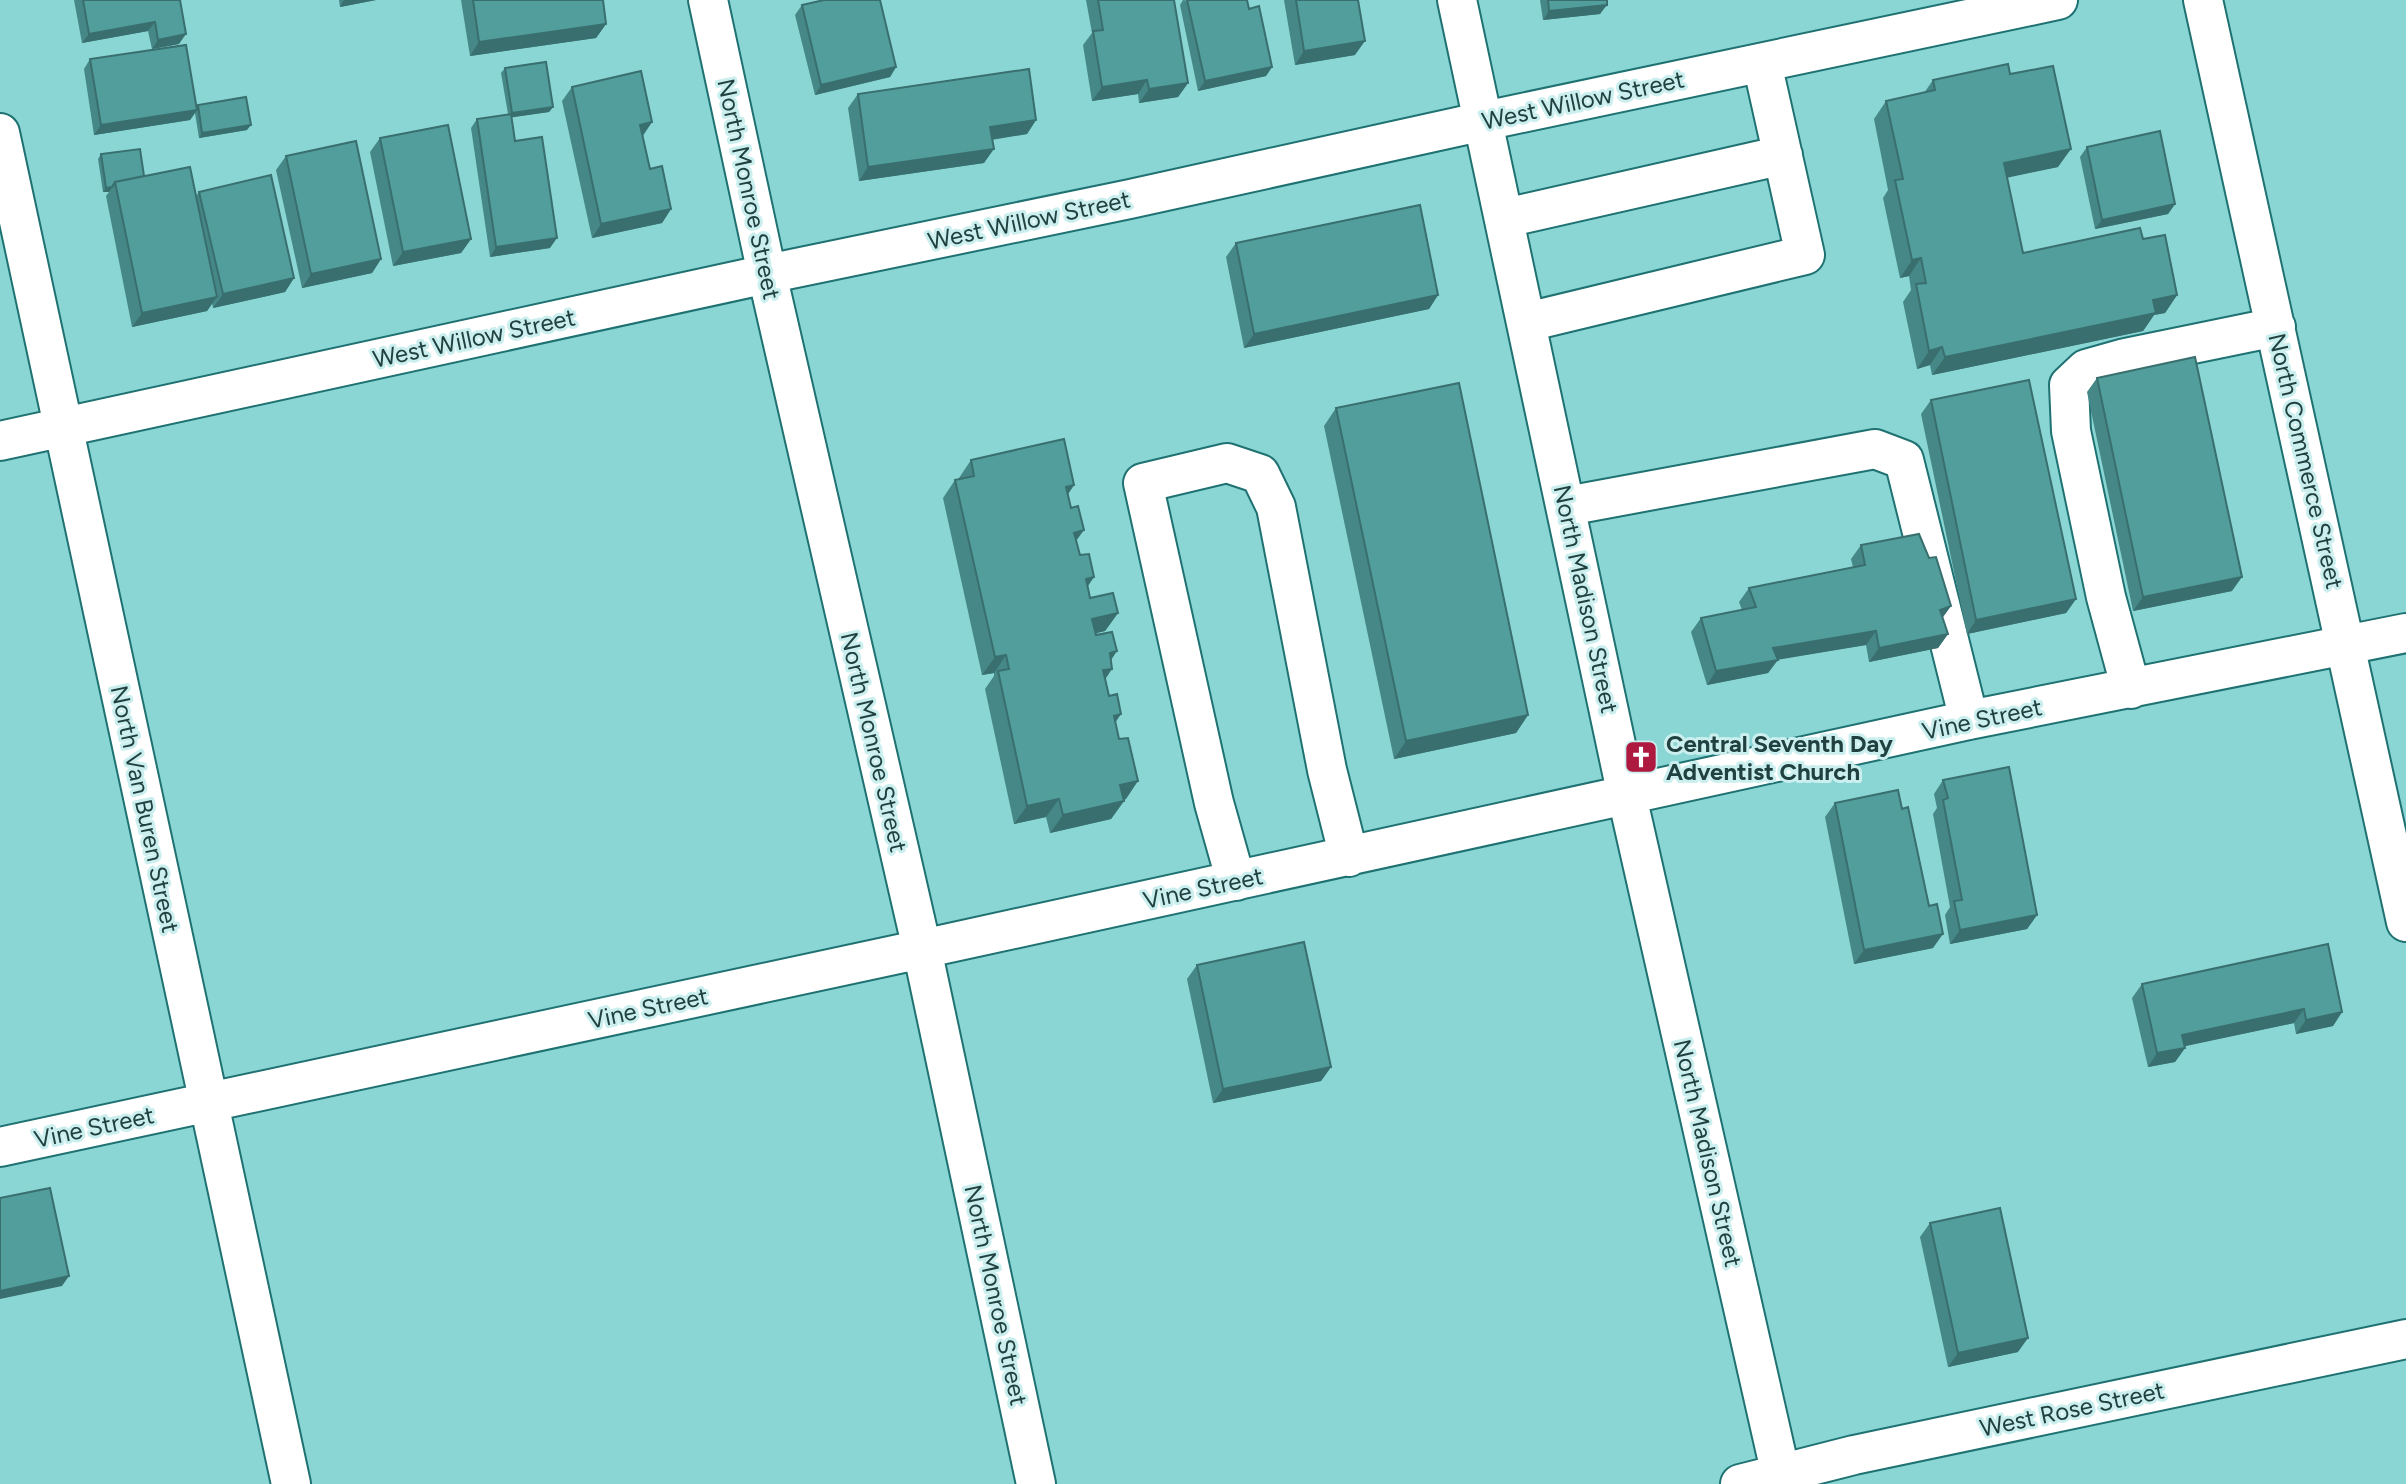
<svg xmlns="http://www.w3.org/2000/svg" width="2406" height="1484" font-family="Figtree,sans-serif">
	<rect width="100%" height="100%" fill="#89d6d5"/>
	<g fill="none" stroke-linecap="round" stroke-linejoin="round">
		<defs>
			<path id="minor" d="M708 0 767 274 922 949 1036 1484
				M1457 0 1627 796 1783 1484
				M2203 0 2406 922
				M0 133 291 1484
				M1505 218 1783 155
				M1527 322 1805 255 1762 63
				M0 441 767 274 1130 199 1484 121 2058 0
				M1567 506 1875 449 1904 460 1969 720
				M2131 689 2106 597 2071 431 2069 385 2086 369 2125 358 2276 327
				M1236 881 1214 803 1143 483 1227 463 1260 474 1276 507 1327 770 1349 857
				M0 1147 922 949 1969 720 2406 633
				M1740 1484 1854 1455 2406 1339"/>
		</defs>
		<use href="#minor" stroke="#1f7271" stroke-width="42"/>
		<use href="#minor" stroke="#fff" stroke-width="38"/>
	</g>
	<path fill="#468887" d="M74 0H180L179 44 152 49 148 31 82 43Z
		M339 0H376L340 7Z
		M461 0H603L606 24 596 38 470 56Z
		M1086 0H1174L1188 83 1178 97 1139 103 1138 94 1092 101 1083 45 1092 33Z
		M1183 0 1249 9 1272 67 1266 76 1198 91 1180 5Z
		M1284 0H1358L1355 55 1295 65Z
		M1540 0H1607L1600 14 1543 20Z
		M802 5 896 67 890 77 815 95 795 15Z
		M90 59 196 107 198 105 247 130 199 138 195 113 190 120 94 135 84 69Z
		M505 68 553 107 549 112 511 117 515 141 550 248 490 257 471 128 477 119 508 114 501 73Z
		M2010 74 2058 167 2007 177 2023 253 2143 239 2177 295 2165 313 2154 315 2143 331 1932 375 1930 365 1917 369 1903 302 1911 290 1909 276 1900 278 1883 198 1888 190 1874 119 1886 101 1924 93 1933 80Z
		M572 87 652 122 643 136 650 169 671 209 662 223 592 238 562 101Z
		M858 94 1036 120 1027 134 992 140 984 163 859 181 848 108Z
		M380 138 471 239 461 253 393 266 370 152Z
		M2087 147 2175 204 2168 214 2095 229 2080 157Z
		M101 154 144 176 196 196 199 192 294 278 285 292 213 308 212 303 207 311 132 327 106 196 109 192H103L98 159Z
		M286 156 381 259 372 273 302 288 276 170Z
		M1236 243 1438 295 1429 309 1244 348 1226 257Z
		M2097 378 2232 591 2133 611 2087 392Z
		M1931 400 2076 599 2066 613 1967 634 1921 414Z
		M1336 408 1528 715 1516 733 1394 759 1324 426Z
		M971 460 1074 485 1068 494 1076 541 1080 555 1094 577 1088 586 1090 598 1118 613 1105 631 1096 633 1111 661 1105 679 1115 722 1126 799 1124 800V801L1111 819 1050 833 1046 817 1014 824 985 689 994 676V673L982 675 943 498 955 480 959 479V478Z
		M1861 545 1929 558 1951 606 1942 617 1948 634 1938 648 1869 662 1866 645 1778 659 1768 673 1707 685 1691 632 1701 618 1742 610 1739 602 1749 588 1853 567 1851 559Z
		M1943 780 2037 915 2027 929 1950 944 1945 915 1950 907 1933 814 1937 808 1934 794Z
		M1835 803 1902 809 1933 948 1854 964 1825 817Z
		M1197 965 1331 1067 1321 1081 1213 1103 1187 979Z
		M2142 984 2342 1012 2333 1026 2296 1034 2294 1023 2184 1046 2185 1048 2175 1062 2148 1067 2132 998Z
		M1930 1223 2018 1352 1948 1367 1920 1237Z"/>
	<path fill="#396f6e" d="M344 0H376L340 7Z
		M1607 5 1600 14 1543 20 1549 11Z
		M155 22 148 31 82 43 89 34Z
		M606 24 596 38 470 56 479 42Z
		M186 34 179 44 152 49 158 40Z
		M1365 41 1355 55 1295 65 1304 51Z
		M896 67 890 77 815 95 821 85Z
		M1272 67 1266 76 1198 91 1205 81Z
		M1147 80 1138 94 1092 101 1102 87Z
		M1188 83 1178 97 1139 103 1149 89Z
		M553 107 549 112 508 118 512 113Z
		M197 110 190 120 94 135 101 125Z
		M1036 120 1027 134 981 141 990 127Z
		M652 122 642 136 640 125Z
		M251 125 247 130 199 138 202 133Z
		M994 149 984 163 859 181 868 167Z
		M2071 149 2058 167 1992 181 2004 163Z
		M112 187 109 192H103L106 188Z
		M2175 204 2168 214 2095 229 2102 220Z
		M671 209 662 223 592 238 601 224Z
		M557 238 550 248 490 257 496 247Z
		M471 239 461 253 393 266 403 252Z
		M1921 258 1909 276 1900 278 1912 260Z
		M381 259 372 273 302 288 311 274Z
		M294 278 285 292 213 308 223 294Z
		M1438 295 1429 309 1244 348 1254 334Z
		M2177 295 2165 313 2154 315 2143 331 1932 375 1945 357 2153 300Z
		M217 297 207 311 132 327 142 313Z
		M1942 347 1930 365 1917 369 1929 351Z
		M1074 485 1062 503 1066 487Z
		M1084 530 1071 548 1074 533Z
		M1094 577 1081 595 1086 579Z
		M2242 577 2232 591 2133 611 2143 597Z
		M2076 599 2066 613 1967 634 1976 620Z
		M1951 606 1941 620 1940 610Z
		M1118 613 1105 631 1080 637 1092 619Z
		M1876 631 1866 645 1764 662 1773 648Z
		M1948 634 1938 648 1869 662 1879 648Z
		M1117 651 1105 669 1110 653Z
		M1006 655 994 673 982 675 995 657Z
		M1778 660 1768 673 1707 685 1716 671Z
		M1112 669 1100 687 1103 670Z
		M1121 714 1109 732 1114 716Z
		M1528 715 1516 733 1394 759 1406 741Z
		M1138 781 1126 799 1108 803 1120 785Z
		M1059 799 1046 817 1014 824 1027 806Z
		M1124 801 1111 819 1050 833 1063 815Z
		M2037 915 2027 929 1950 944 1960 930Z
		M1943 934 1933 948 1854 964 1864 950Z
		M2304 1009 2294 1023 2172 1049 2182 1035Z
		M2342 1012 2333 1026 2296 1034 2306 1020Z
		M2185 1048 2175 1062 2148 1067 2157 1053Z
		M1331 1067 1321 1081 1213 1103 1223 1089Z
		M69 1276 62 1286 0 1299V1291Z
		M2028 1338 2018 1352 1948 1367 1958 1353Z"/>
	<path fill="#519e9d" stroke="#396f6e" stroke-width="2" d="M83 0H180L186 34 158 40 155 22 89 34Z
		M473 0H603L606 24 479 42Z
		M824 0H880L896 67 821 85 802 5Z
		M1098 0H1174L1188 83 1149 89 1147 80 1102 87 1093 31 1103 30Z
		M1187 0H1247L1249 9 1259 6 1272 67 1205 81Z
		M1296 0H1358L1365 41 1304 51Z
		M1548 0H1607V5L1549 11Z
		M186 45 197 110 101 125 90 59Z
		M546 62 553 107 512 113 505 68Z
		M2008 64 2010 74 2053 66 2071 149 2004 163 2023 253 2140 228 2143 239 2165 235 2177 295 2153 300 2156 313 1945 357 1942 347 1929 351 1916 284 1926 283 1921 258 1912 260 1895 180 1903 179 1886 101 1935 90 1933 80Z
		M1029 69 1036 120 990 127 994 149 868 167 858 94Z
		M641 71 652 122 640 125 650 169 662 166 671 209 601 224 572 87Z
		M246 97 251 125 202 133 198 105Z
		M511 114 515 141 542 137 557 238 496 247 477 119Z
		M448 125 471 239 403 252 380 138Z
		M2160 131 2175 204 2102 220 2087 147Z
		M356 141 381 259 311 274 286 156Z
		M140 149 144 176 115 182 112 187 106 188 101 154Z
		M190 167 217 297 142 313 115 182Z
		M271 175 294 278 223 294 199 192Z
		M1420 205 1438 295 1254 334 1236 243Z
		M2195 357 2242 577 2143 597 2097 378Z
		M2029 380 2076 599 1976 620 1931 400Z
		M1459 383 1528 715 1406 741 1336 408Z
		M1064 439 1074 485 1066 487 1071 508 1078 506 1084 530 1074 533 1080 555 1089 554 1094 577 1086 579 1090 598 1113 593 1118 613 1092 619 1096 635 1112 632 1117 651 1110 653 1112 669 1103 670 1109 696 1117 694 1121 714 1114 716 1119 739 1128 738 1138 781 1120 785 1124 801 1063 815 1059 799 1027 806 998 671 1009 669 1006 655 995 657 955 480 974 476 971 460Z
		M1919 534 1929 558 1936 557 1951 606 1940 610 1948 634 1879 648 1876 631 1773 648 1778 660 1716 671 1701 618 1756 607 1749 588 1865 565 1861 545Z
		M2009 767 2037 915 1960 930 1954 901 1962 900 1943 800 1948 798 1943 780Z
		M1898 790 1902 809 1908 807 1929 906 1937 904 1943 934 1864 950 1835 803Z
		M1304 942 1331 1067 1223 1089 1197 965Z
		M2328 944 2342 1012 2306 1020 2304 1009 2182 1035 2185 1048 2157 1053 2142 984Z
		M50 1188 69 1276 0 1291V1198Z
		M2000 1208 2028 1338 1958 1353 1930 1223Z"/>
	<defs>
		<symbol id="church-square" viewBox="-11 -11 22 22"><rect x="-9" y="-9" width="18" height="18" rx="4" fill="#ad193f" stroke="#cbefee"/><path d="M-1.2-6h2.4v3.5h3.3v2.4h-3.3V6h-2.4V-.1h-3.3v-2.4h3.3Z" fill="#fff"/></symbol>
	</defs>
	<g fill-rule="evenodd">
		<use href="#church-square" x="1622" y="738" width="38" height="38"/>
	</g>
	<g text-anchor="middle" dominant-baseline="central" stroke-width="6" stroke-linejoin="round" paint-order="stroke">
		<g font-size="24" fill="#214141" stroke="#cbefee">
			<text transform="translate(1583 100) rotate(-12)">West Willow Street</text>
			<text transform="translate(749 189) rotate(78)">North Monroe Street</text>
			<text transform="translate(1029 220) rotate(-12)">West Willow Street</text>
			<text transform="translate(474 338) rotate(-12)">West Willow Street</text>
			<text transform="translate(2306 461) rotate(77)">North Commerce Street</text>
			<text transform="translate(1586 599) rotate(78)">North Madison Street</text>
			<text transform="translate(1982 719) rotate(-12)">Vine Street</text>
			<text transform="translate(874 742) rotate(77)">North Monroe Street</text>
			<text transform="translate(145 809) rotate(78)">North Van Buren Street</text>
			<text transform="translate(1203 888) rotate(-12)">Vine Street</text>
			<text transform="translate(648 1008) rotate(-12)">Vine Street</text>
			<text transform="translate(94 1127) rotate(-12)">Vine Street</text>
			<text transform="translate(1708 1153) rotate(77)">North Madison Street</text>
			<text transform="translate(996 1295) rotate(78)">North Monroe Street</text>
			<text transform="translate(2072 1409) rotate(-12)">West Rose Street</text>
		</g>
		<g font-size="24" font-weight="bold" fill="#214141" stroke="#cbefee" text-anchor="start">
			<text x="1666" y="743">Central Seventh Day<tspan x="1666" dy="28">Adventist Church</tspan></text>
		</g>
	</g>
</svg>
